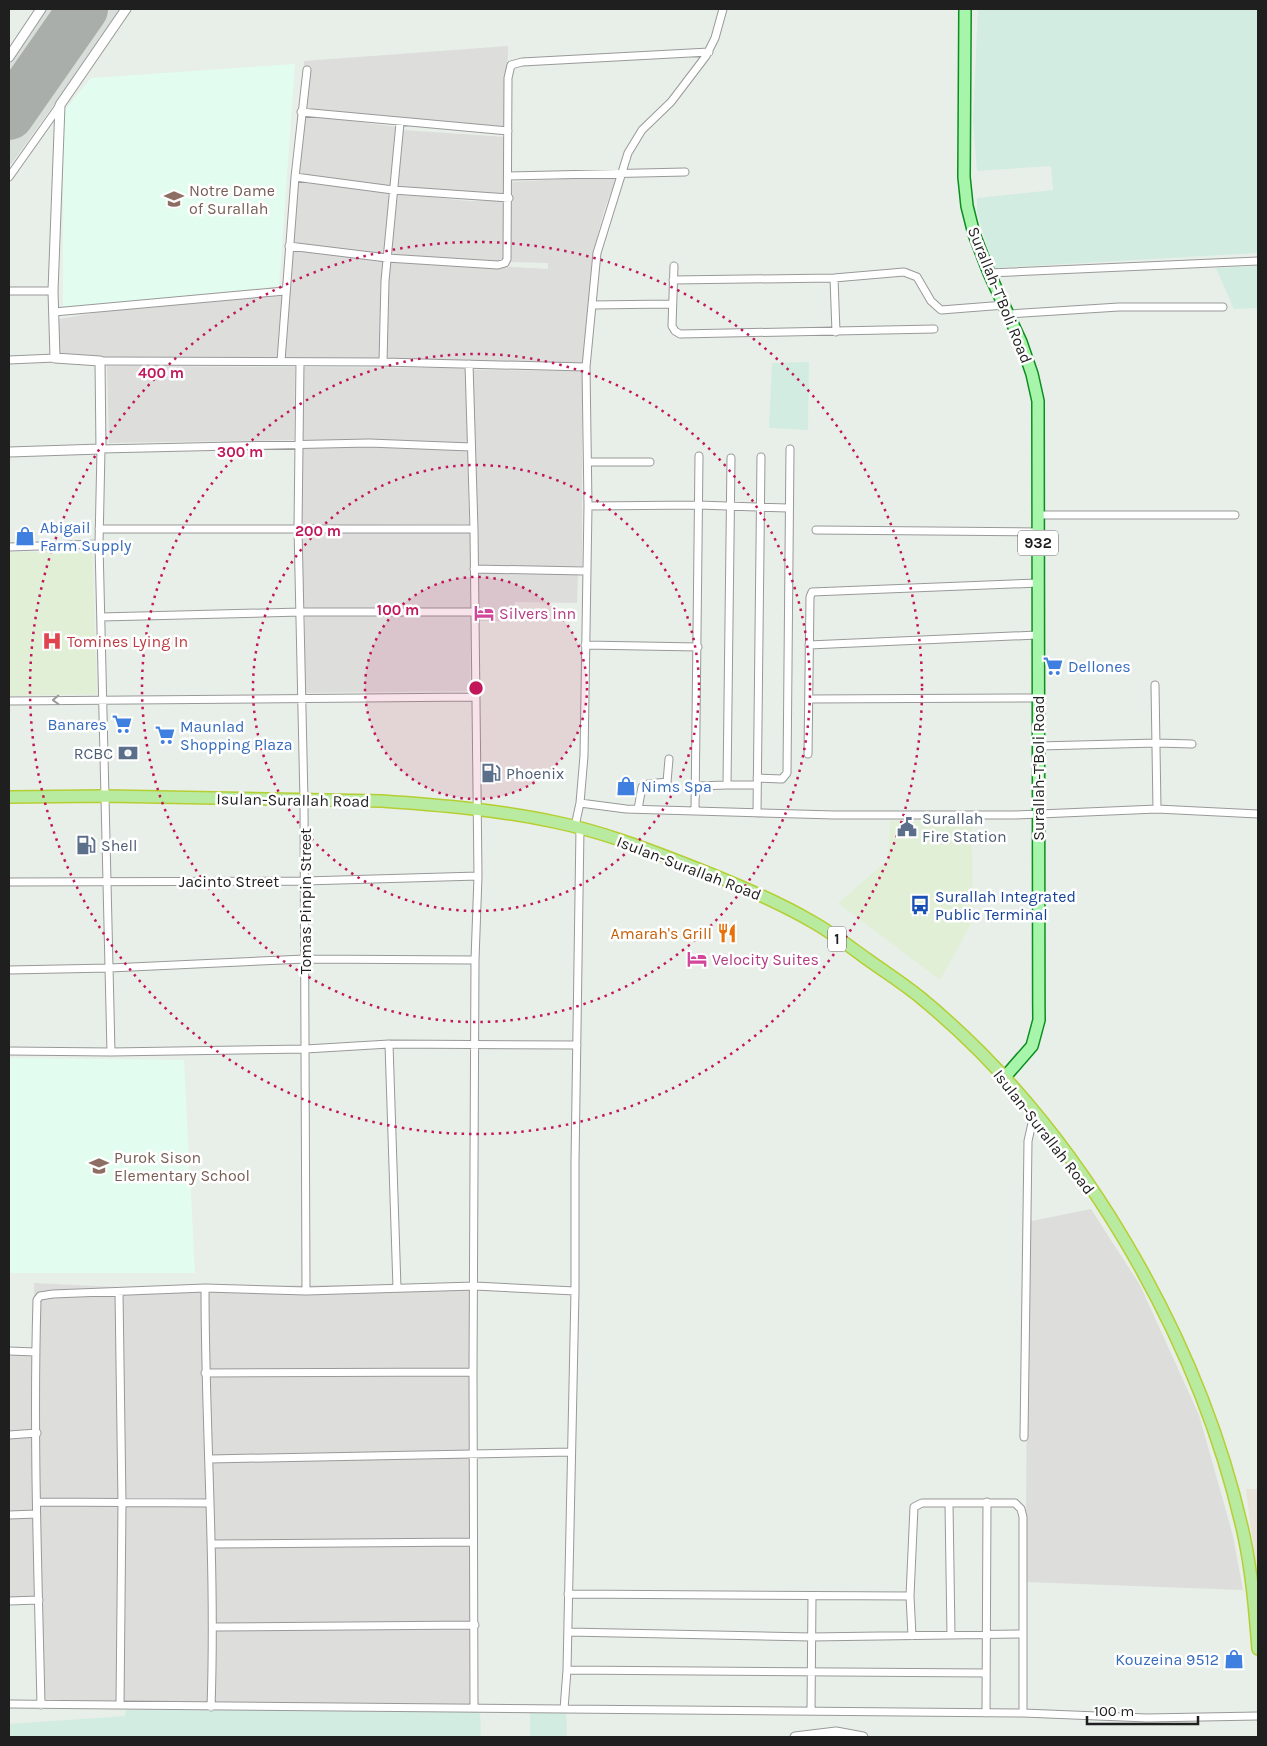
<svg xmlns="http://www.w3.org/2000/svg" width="1267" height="1746" font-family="Karla,sans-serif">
	<rect width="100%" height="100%" fill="#e7efe8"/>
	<path fill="#dddddc" d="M508 46 506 131 300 111 304 61Z
		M298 114 397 127 390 188 295 180Z
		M403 130 506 137V196L396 187Z
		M617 176 604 211 593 253 584 363 386 362 389 260 548 269V263L509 262 511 182Z
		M295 182 390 192 385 256 291 245Z
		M395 193 468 201H506V264L388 256Z
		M291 249 384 259 380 290V363L283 360Z
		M282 293 278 360 95 359 59 353V319L129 307Z
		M107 366 295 367 294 440 109 443Z
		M301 367 466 368 468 444 350 439 301 441Z
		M473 370 582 371V566H477Z
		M352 446 468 449 469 524 300 525V448Z
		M303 530 471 533 470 608 303 610Z
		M478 572 578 574 577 603 515 602 514 621H478Z
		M471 614 470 691 305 693V616Z
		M1091 1209 1140 1285 1199 1415 1233 1536 1243 1590 1026 1582 1027 1222Z
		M34 1283 117 1287 469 1284 472 1704 206 1706 37 1704 38 1599 9 1600V1351H36Z"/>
	<path fill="#e2efd7" d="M9 552H92L97 694 9 696Z
		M890 821H972L973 921 940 980 838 903 888 860Z"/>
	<path fill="#e8e3d9" d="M1246 1489H1258V1570L1256 1569Z"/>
	<path fill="#e2fdef" d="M295 64 279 286 63 309V112L91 78Z
		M9 1058 184 1060 195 1273H9Z"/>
	<path fill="#d8ded9" d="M46 9H123L9 167V62Z"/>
	<path fill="#d3ece2" d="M978 9H1258V253L993 268 977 212V198L1053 190 1051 166 977 171 973 121Z
		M1258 266V308L1234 309 1216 268Z
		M809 362 808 430 769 428 772 363Z
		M530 1709 566 1711 567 1737H530Z
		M126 1710H480L481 1737H9V1724L125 1716Z"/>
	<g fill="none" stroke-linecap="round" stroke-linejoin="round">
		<path stroke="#aaaeaa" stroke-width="50" d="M9 115 83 9"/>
		<defs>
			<path id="minor" d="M301 112 508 131
				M509 176 685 172
				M9 177 60 105
				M295 177 393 190 509 198
				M289 246 387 258 498 265 505 263 507 259 508 78 511 65 522 62 709 52
				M674 266 672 326 675 331 680 334 934 329
				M989 273 1258 261
				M834 278 836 332
				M673 280 834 278 904 272 917 277 931 301 941 310 1005 305
				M9 291H53
				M592 305 671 304
				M54 312 285 291
				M1009 314 1119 307H1223
				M9 360 55 358
				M100 361 383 362 586 367
				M281 361 295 177 307 70
				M300 362 298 528 304 801 306 1291
				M383 362 385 281 400 123
				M469 364 474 529 478 876 475 960 473 1372 474 1706
				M731 458 727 785H757
				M588 462H650
				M588 506 698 505 788 508
				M1038 515H1235
				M99 529H474
				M816 530 1038 532
				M9 547 99 544
				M474 569 585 571
				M101 617 301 612H474
				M585 645 698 647
				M809 645 1037 635
				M1155 685 1157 809
				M809 699 1038 698
				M9 701 474 697
				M1039 746 1157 743 1192 744
				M808 754 810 597 812 592 1038 583
				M757 778 782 779 787 773 790 449
				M696 786 727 785
				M580 803 626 809 834 815H1014L1157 809 1258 814
				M638 809 642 787 648 784 667 782 669 759
				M695 811 699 456
				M757 813 761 457
				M575 826 580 803 584 756 588 506 586 367 597 253 628 153 642 130 671 102 706 56 715 38 723 9
				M580 828 575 1163V1291L567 1670 564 1709 1023 1713 1147 1718 1258 1716
				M9 882 305 881 478 876
				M9 970 110 968 305 959 475 960
				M389 1044 397 1288
				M9 1051 111 1052 306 1049 389 1044 577 1045
				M111 1052 99 544 101 449 369 443 471 447
				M205 1288C205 1428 216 1567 211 1707
				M119 1292 122 1503 120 1705
				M9 1351 36 1352
				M205 1373 473 1372
				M9 1435 37 1433
				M1024 1437 1028 1141 1034 1114
				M210 1459 570 1452
				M37 1502 209 1503
				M949 1504 951 1635
				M9 1515 36 1514
				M211 1544 473 1542
				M568 1594 910 1596
				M9 1601 39 1600
				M214 1627 475 1625
				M568 1632 811 1637 1022 1634
				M912 1636 910 1596 914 1507 922 1503H1015L1021 1509 1023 1517V1713
				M567 1670 986 1673
				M9 1704 564 1709
				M41 1705C38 1570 33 1435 37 1300L40 1296 53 1294 205 1288 306 1291 475 1286 575 1291
				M811 1710 812 1596
				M986 1713 987 1502"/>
			<path id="tertiary" d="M9 57 41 9
				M9 452 101 449 100 361 55 358 53 291 60 105 126 9
				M795 1737 836 1732 863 1737"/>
			<path id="primary" d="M965 9 964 177 967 206 974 234 989 273 1021 342 1032 374 1038 401C1038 608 1037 814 1039 1020L1032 1046 1004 1078"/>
			<path id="trunk" d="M9 797 105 796 382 801C440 805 499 810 555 822 599 831 642 847 683 863 727 880 771 898 811 921 831 932 849 946 867 959 885 972 904 984 921 998 1079 1128 1200 1338 1244 1536 1252 1574 1255 1611 1258 1649"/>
		</defs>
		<use href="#minor" stroke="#999" stroke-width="9"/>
		<use href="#tertiary" stroke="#999" stroke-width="11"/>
		<use href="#primary" stroke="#0c8f20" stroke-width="14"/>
		<use href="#trunk" stroke="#b7ce33" stroke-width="14"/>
		<use href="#minor" stroke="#fff" stroke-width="7"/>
		<use href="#tertiary" stroke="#fff" stroke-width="9"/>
		<use href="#primary" stroke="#a6f5aa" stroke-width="11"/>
		<use href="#trunk" stroke="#b8ea9f" stroke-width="11"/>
	</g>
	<defs><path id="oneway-chevron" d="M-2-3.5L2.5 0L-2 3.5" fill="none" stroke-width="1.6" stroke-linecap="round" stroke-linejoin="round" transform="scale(1.25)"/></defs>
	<use stroke="#9a9a9a" href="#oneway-chevron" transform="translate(56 700) rotate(178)"/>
	<circle cx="476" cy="688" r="111" fill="#c2185b" fill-opacity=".12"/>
	<g fill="none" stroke="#c2185b" stroke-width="2.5" stroke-dasharray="2.5 5">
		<circle cx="476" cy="688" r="111"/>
		<circle cx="476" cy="688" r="223"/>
		<circle cx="476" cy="688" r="334"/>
		<circle cx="476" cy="688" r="446"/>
	</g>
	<defs>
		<symbol id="university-bare" viewBox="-9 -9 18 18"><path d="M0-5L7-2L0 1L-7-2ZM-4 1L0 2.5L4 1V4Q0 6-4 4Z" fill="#8d6e63" stroke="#fff" stroke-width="2.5" paint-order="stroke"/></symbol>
		<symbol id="shop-bare" viewBox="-9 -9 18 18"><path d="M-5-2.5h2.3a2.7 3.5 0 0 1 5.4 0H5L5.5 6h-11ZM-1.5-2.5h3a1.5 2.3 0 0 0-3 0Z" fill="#3f7fe0" stroke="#fff" stroke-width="2.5" paint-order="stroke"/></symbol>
		<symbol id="hotel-bare" viewBox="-9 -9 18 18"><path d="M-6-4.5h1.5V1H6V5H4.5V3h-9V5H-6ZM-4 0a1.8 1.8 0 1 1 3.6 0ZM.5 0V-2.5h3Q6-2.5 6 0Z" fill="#d1479c" stroke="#fff" stroke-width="2.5" paint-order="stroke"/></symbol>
		<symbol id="hospital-bare" viewBox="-9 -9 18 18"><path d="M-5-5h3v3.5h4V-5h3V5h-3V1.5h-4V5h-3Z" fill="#e0444e" stroke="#fff" stroke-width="2.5" paint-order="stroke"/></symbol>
		<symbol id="supermarket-bare" viewBox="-9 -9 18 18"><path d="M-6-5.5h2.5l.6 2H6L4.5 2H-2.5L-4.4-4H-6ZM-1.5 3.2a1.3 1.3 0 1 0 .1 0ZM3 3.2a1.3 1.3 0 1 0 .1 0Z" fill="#3f7fe0" stroke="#fff" stroke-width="2.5" paint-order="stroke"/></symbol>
		<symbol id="bank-bare" viewBox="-9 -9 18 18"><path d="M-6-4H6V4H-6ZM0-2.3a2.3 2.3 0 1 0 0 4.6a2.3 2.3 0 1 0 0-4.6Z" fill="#5c6f8a" stroke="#fff" stroke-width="2.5" paint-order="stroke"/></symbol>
		<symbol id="fuel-bare" viewBox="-9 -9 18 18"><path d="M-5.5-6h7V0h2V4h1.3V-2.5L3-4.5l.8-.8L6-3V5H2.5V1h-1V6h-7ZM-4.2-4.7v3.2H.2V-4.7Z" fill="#5c6f8a" stroke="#fff" stroke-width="2.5" paint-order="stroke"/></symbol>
		<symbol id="civic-bare" viewBox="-9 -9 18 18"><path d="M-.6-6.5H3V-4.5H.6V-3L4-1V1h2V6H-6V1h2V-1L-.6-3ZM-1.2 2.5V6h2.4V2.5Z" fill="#5c6f8a" stroke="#fff" stroke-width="2.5" paint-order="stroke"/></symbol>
		<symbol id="bus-bare" viewBox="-9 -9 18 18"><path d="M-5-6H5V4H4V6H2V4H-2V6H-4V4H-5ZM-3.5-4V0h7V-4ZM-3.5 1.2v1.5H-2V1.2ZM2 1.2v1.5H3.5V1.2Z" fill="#1a4fb4" stroke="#fff" stroke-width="2.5" paint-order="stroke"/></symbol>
		<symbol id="restaurant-bare" viewBox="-9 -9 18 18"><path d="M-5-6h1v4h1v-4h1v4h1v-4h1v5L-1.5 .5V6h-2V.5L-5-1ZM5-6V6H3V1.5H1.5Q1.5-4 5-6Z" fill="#e8710a" stroke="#fff" stroke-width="2.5" paint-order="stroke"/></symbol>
		<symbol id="school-bare" viewBox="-9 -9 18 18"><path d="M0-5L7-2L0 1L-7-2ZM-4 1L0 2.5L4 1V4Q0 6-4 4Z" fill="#8d6e63" stroke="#fff" stroke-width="2.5" paint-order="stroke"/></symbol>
	</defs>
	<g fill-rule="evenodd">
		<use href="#university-bare" x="160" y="185" width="28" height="28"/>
		<use href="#shop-bare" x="11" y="522" width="28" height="28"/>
		<use href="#hotel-bare" x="470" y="599" width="28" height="28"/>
		<use href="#hospital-bare" x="38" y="627" width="28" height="28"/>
		<use href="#supermarket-bare" x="1039" y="652" width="28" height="28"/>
		<use href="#supermarket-bare" x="108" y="710" width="28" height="28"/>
		<use href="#supermarket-bare" x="151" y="721" width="28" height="28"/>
		<use href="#bank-bare" x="114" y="739" width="28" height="28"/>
		<use href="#fuel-bare" x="477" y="759" width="28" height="28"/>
		<use href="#shop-bare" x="612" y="772" width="28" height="28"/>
		<use href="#civic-bare" x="893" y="813" width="28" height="28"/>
		<use href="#fuel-bare" x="72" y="831" width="28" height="28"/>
		<use href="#bus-bare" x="906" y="891" width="28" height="28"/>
		<use href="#restaurant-bare" x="713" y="919" width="28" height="28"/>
		<use href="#hotel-bare" x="683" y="945" width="28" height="28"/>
		<use href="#school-bare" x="85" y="1152" width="28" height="28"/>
		<use href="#shop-bare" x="1220" y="1645" width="28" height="28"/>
	</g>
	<g text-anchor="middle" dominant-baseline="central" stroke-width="5" stroke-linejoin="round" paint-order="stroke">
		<g fill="#fff" stroke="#626262" stroke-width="1">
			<rect x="1018" y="530.5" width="40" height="25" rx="4"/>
			<rect x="828" y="926.5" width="18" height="25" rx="4"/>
		</g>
		<g font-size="15" font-weight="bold" fill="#1f1f1f">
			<text x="1038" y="543">932</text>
			<text x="837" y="939">1</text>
		</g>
		<g font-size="16" fill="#785e54" stroke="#fff" text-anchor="start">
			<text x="189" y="190">Notre Dame<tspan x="189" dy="18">of Surallah</tspan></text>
			<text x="114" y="1157">Purok Sison<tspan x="114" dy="18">Elementary School</tspan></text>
		</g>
		<g font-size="16" fill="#1f1f1f" stroke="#fff">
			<text transform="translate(1000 295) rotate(68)">Surallah-T'Boli Road</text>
			<text transform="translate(1038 768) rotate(-90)">Surallah-T'Boli Road</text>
			<text transform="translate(293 800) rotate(1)">Isulan-Surallah Road</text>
			<text transform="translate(689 868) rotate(21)">Isulan-Surallah Road</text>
			<text x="229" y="881">Jacinto Street</text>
			<text transform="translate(305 901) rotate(-90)">Tomas Pinpin Street</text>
			<text transform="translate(1044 1132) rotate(52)">Isulan-Surallah Road</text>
		</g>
		<g font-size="16" fill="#366cbe" stroke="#fff" text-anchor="start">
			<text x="40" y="527">Abigail<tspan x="40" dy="18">Farm Supply</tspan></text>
			<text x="1068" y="666">Dellones</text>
			<text x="107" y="724" text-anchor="end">Banares</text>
			<text x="180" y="726">Maunlad<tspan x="180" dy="18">Shopping Plaza</tspan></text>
			<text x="641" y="786">Nims Spa</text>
			<text x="1219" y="1659" text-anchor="end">Kouzeina 9512</text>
		</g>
		<g font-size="16" fill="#b23c85" stroke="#fff" text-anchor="start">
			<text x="499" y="613">Silvers inn</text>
			<text x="712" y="959">Velocity Suites</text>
		</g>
		<g font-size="16" fill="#be3a42" stroke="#fff" text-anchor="start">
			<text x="67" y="641">Tomines Lying In</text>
		</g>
		<g font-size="16" fill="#4e5e75" stroke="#fff" text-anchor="start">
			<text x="113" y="753" text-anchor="end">RCBC</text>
			<text x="506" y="773">Phoenix</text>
			<text x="922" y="818">Surallah<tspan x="922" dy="18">Fire Station</tspan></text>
			<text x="101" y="845">Shell</text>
		</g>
		<g font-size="16" fill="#164399" stroke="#fff" text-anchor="start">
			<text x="935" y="896">Surallah Integrated<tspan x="935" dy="18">Public Terminal</tspan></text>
		</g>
		<g font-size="16" fill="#c56008" stroke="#fff" text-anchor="end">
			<text x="712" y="933">Amarah's Grill</text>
		</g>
	</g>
	<circle cx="476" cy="688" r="8" fill="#c2185b" stroke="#fff" stroke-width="2.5"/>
	<g font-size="15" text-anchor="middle" font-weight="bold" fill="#c2185b" stroke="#fff" stroke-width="5" stroke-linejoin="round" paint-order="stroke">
		<text x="161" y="378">400 m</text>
		<text x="240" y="457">300 m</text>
		<text x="318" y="536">200 m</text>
		<text x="398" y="615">100 m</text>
	</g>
	<rect width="1267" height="1746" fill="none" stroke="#1f1f1f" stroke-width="20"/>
	<path d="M1087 1716v8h111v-8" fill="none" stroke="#1f1f1f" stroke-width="2.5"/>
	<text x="1094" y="1716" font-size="15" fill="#1f1f1f" stroke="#ffffff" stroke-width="4" paint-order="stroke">100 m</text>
</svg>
